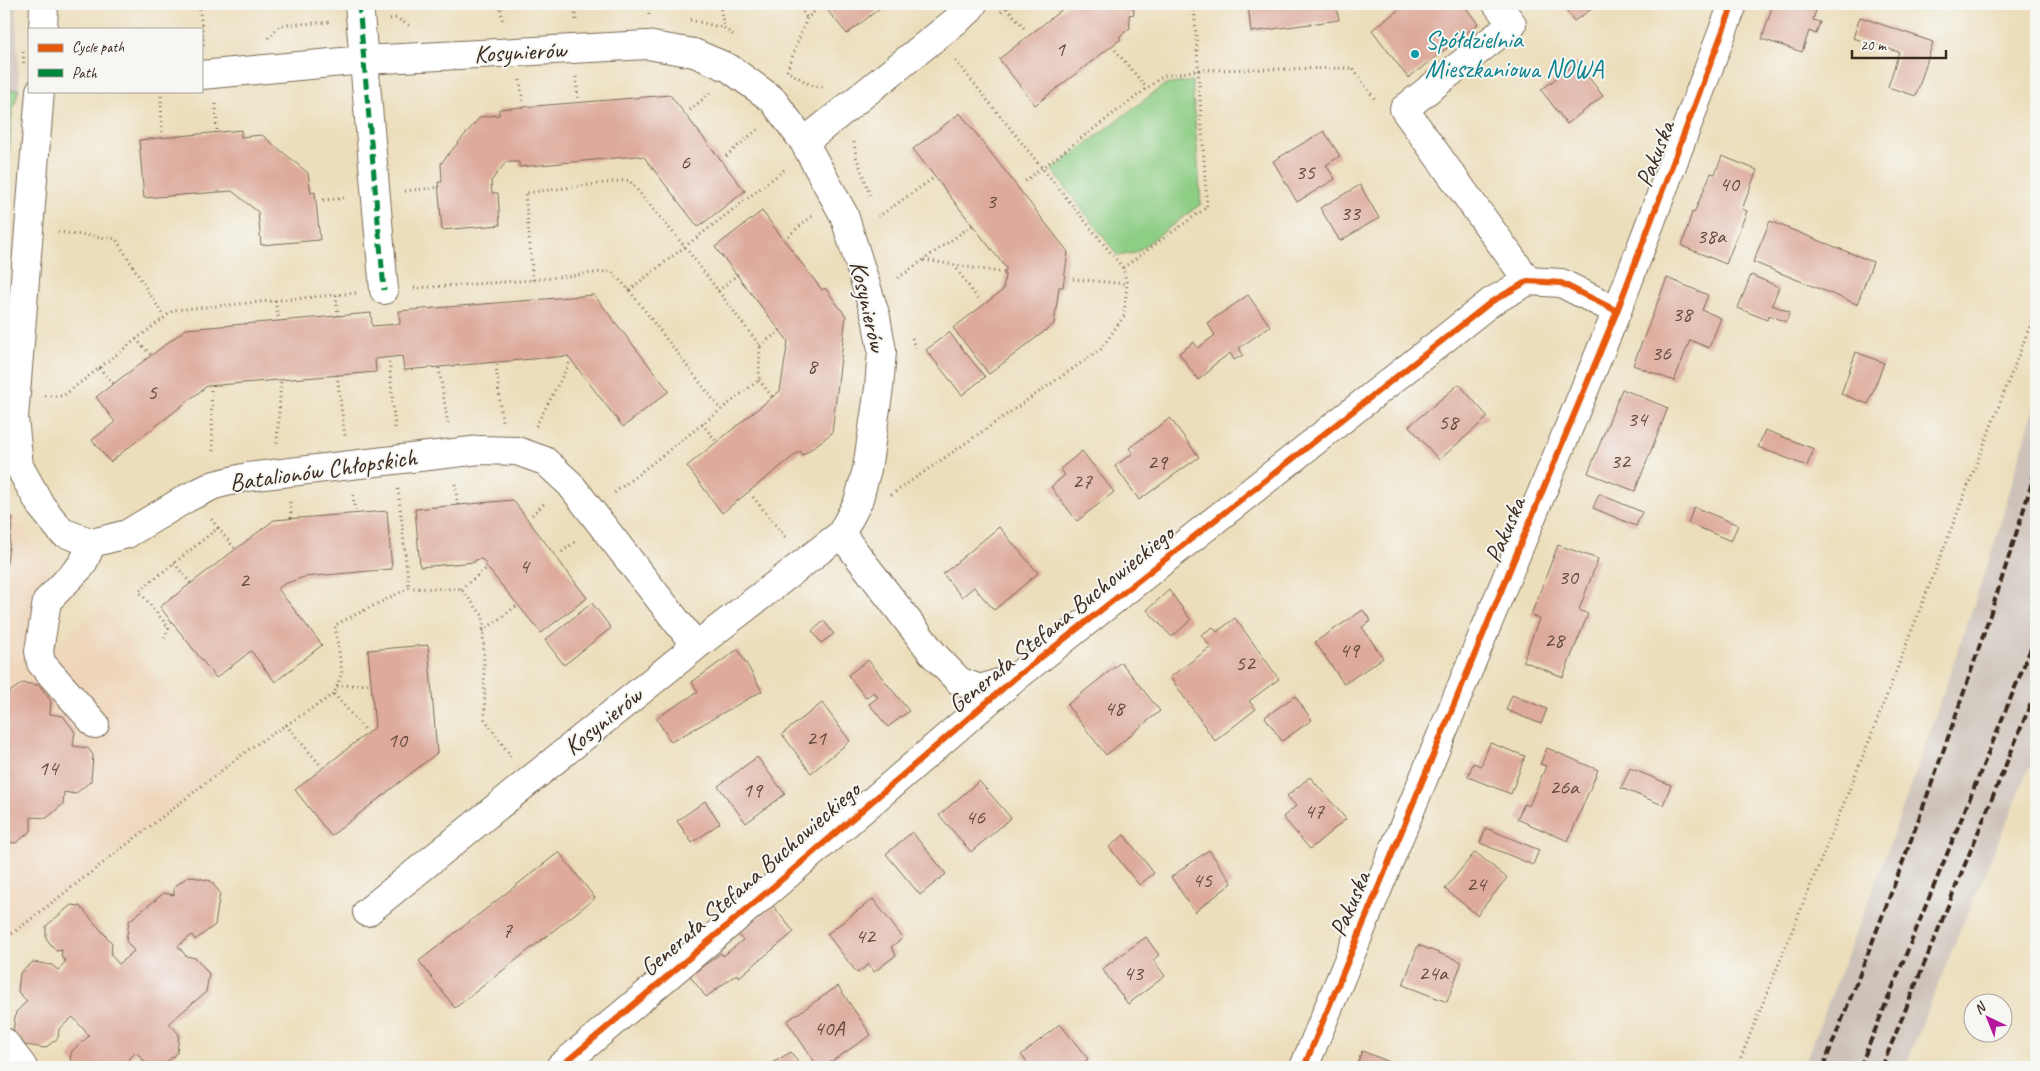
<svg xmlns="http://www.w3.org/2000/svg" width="2040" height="1071" font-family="Caveat,sans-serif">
	<rect width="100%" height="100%" fill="#f6f6f2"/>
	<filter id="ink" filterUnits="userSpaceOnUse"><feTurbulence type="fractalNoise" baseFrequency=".02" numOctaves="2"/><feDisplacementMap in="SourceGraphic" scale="10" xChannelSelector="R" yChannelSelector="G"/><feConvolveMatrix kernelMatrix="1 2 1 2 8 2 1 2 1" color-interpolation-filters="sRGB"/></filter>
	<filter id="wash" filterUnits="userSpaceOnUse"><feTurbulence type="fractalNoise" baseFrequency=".0096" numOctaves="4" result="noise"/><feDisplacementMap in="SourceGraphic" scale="20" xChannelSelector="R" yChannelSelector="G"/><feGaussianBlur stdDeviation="1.12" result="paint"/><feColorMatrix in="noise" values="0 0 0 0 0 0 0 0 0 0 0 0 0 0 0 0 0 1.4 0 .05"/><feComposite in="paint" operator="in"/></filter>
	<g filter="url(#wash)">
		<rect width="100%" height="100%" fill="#ecdebb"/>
		<path fill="#efd6bb" d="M4 516 13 517 49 564 41 662 102 607 147 666 229 765 4 940Z"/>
		<path fill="#cdc2b9" d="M4 4H16L19 89 4 90Z
			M2036 400V753L1954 945 1905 1067H1803L1872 892 1916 772 1992 552Z"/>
		<path fill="#8dcd84" stroke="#647c51" d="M1192 81 1201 204 1135 253 1118 256 1052 170 1164 85Z
			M19 89 12 113 4 233V90Z"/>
		<g id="blocks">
			<path fill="#ddaa9b" d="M822 4H885L847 34Z
				M1069 4H1133L1134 14 1129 15 1130 28 1119 37 1121 39 1035 105 999 59Z
				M1248 4H1336L1339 20 1251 32Z
				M1406 4H1463L1478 24 1408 78 1372 30Z
				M1562 4H1599L1574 21Z
				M1773 4H1818L1813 20 1820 22 1816 34 1809 31 1802 52 1762 39Z
				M1860 17 1933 42 1916 96 1888 87 1899 52 1853 38Z
				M1577 62 1603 96 1567 124 1541 90Z
				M670 95 745 191 698 227 644 157 637 156 519 167V162H506L491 181 492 193H498L500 225 442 230 438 182H442L441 163 480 117 499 115V109Z
				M960 113 1068 252 1063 287H1059L1054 324 989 374 953 328 1003 290 1006 268 913 149Z
				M241 130V137L262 135 308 173 311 193 315 192 320 240 261 245 258 212 232 191 144 198 139 140Z
				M1324 131 1340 156 1326 165 1335 179 1297 202 1273 161Z
				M1722 156 1757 170 1742 209 1747 211 1726 264 1682 246 1692 212 1694 213 1711 173 1715 174Z
				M1360 185 1379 218 1340 241 1320 208Z
				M762 211 822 290 825 288 846 316 832 433 803 455 800 451 722 513 687 466 780 391 788 341 715 247Z
				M1770 221 1873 262 1857 304 1753 262Z
				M1751 275 1779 287 1772 305 1790 312 1786 322 1769 315 1767 320 1738 308Z
				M1667 278 1708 295 1702 310 1721 318 1709 348 1690 340 1674 381 1633 365Z
				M594 295 669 391 623 427 568 356 404 370 402 356 375 359 376 372 207 386 110 462 92 440 115 422 96 397 186 329 371 313 372 326 400 324 399 311Z
				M1248 295 1270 326 1239 348 1243 355 1234 360 1230 353 1211 367 1212 369 1198 380 1179 353 1194 342 1198 348 1215 335 1207 323Z
				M949 332 985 377 962 395 926 350Z
				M1856 352 1884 363 1868 404 1841 394Z
				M1459 384 1488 417 1439 460 1409 426Z
				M1622 389 1668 408 1635 491 1588 473Z
				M1170 418 1199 457 1139 500 1115 466 1133 453 1129 448Z
				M1765 430 1814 449 1807 466 1758 447Z
				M1082 451 1114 492 1077 521 1051 487 1065 475 1060 469Z
				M1599 494 1642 512 1636 526 1593 508Z
				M513 500 587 598 541 633 485 565 486 564 482 559 475 560V562L420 567 415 509Z
				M1694 507 1738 525 1731 541 1688 523Z
				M387 511 392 569 304 577 284 584 278 589 322 645 275 682 251 651 216 678 160 607 274 520Z
				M4 516 13 517 5 577H4Z
				M999 527 1038 573 994 610 974 587 962 597 943 574Z
				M1558 545 1598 559 1579 610 1588 614 1563 677 1523 661 1539 619 1531 615Z
				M1169 590 1191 620 1172 637 1147 610Z
				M592 603 611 628 564 665 545 640Z
				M1363 610 1371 621 1362 627 1383 658 1344 684 1315 642Z
				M1235 618 1279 679 1249 701 1256 709 1215 741 1170 677 1211 647 1201 635 1213 627 1217 632Z
				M824 621 834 634 821 643 812 631Z
				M428 645 437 753 331 836 295 790 375 727 368 650Z
				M738 649 762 691 671 742 656 718 698 692 692 682Z
				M868 660 909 711 888 727 869 704 878 697 873 692 866 698 848 675Z
				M1121 662 1160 711 1106 755 1067 705Z
				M22 683 39 685 51 701 50 714 63 716 75 732 73 746 88 748 93 755 91 781 75 794 64 792 63 804 47 818 31 817V831L16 843 4 842V708L7 694Z
				M1512 695 1547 709 1541 724 1506 710Z
				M1295 696 1312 720 1282 741 1265 717Z
				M822 703 850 741 811 773 782 734Z
				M1490 743 1525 756 1511 794 1468 777 1473 763 1481 766Z
				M1547 748 1598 770 1568 841 1517 819 1524 804 1529 806 1546 766 1540 764Z
				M757 757 785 794 746 823 718 786Z
				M1630 768 1671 785 1663 805 1621 788Z
				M1310 777 1346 819 1310 849 1283 817 1296 806 1287 796Z
				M979 781 1011 818 971 852 939 815Z
				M705 801 720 823 692 843 677 821Z
				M1486 828 1539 850 1533 865 1480 843Z
				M912 832 946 874 920 895 886 854Z
				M1124 835 1154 873 1139 885 1109 847Z
				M1209 850 1232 883 1195 912 1171 877Z
				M559 852 595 898 455 1008 419 961Z
				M1475 852 1507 878 1477 915 1445 889Z
				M189 876 211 881 220 893 215 925 195 940 192 935 178 946 186 956 196 958 209 974 206 992 169 1023 179 1034 177 1053 163 1065 146 1063 136 1052 126 1062 132 1067H77L70 1059 72 1051 89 1036 73 1017 59 1029 58 1038 45 1048 25 1045 13 1031 16 1012 27 1001 18 992 20 973 33 962 52 965 58 970 66 961 61 957 62 950 56 951 46 938V926L71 905 80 906 112 943 111 955 119 964 134 951 126 941 129 921 164 893 174 895V887Z
				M873 899 903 938 891 947 896 955 874 972 869 964 857 973 827 934Z
				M773 906 794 932 739 977 737 974 706 997 690 976 721 953 723 956 743 940 738 935Z
				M1146 937 1159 955 1153 960 1165 976 1128 1004 1102 969Z
				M1418 945 1462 962 1447 1002 1403 985Z
				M838 986 871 1035 823 1067H818L787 1021Z
				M1060 1024 1088 1059 1078 1067H1031L1021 1055Z
				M1362 1051 1402 1067H1356Z
				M791 1052 801 1067H775L772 1063Z"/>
		</g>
	</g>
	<g filter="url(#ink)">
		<use href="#blocks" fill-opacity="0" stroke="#796955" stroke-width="1"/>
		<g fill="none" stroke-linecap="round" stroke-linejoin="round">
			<defs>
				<path id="minor" d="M359 4 384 290
					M1497 4 1512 24 1404 109 1528 281
					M43 29 44 4
					M201 75 364 60 647 45 694 53 729 68 772 99 804 142 844 215 876 317 882 351 879 388 867 469 858 502 841 534 696 646 367 912
					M40 91 14 418 19 466 41 506 62 532 92 543 127 534 187 498 214 485 247 477 480 450 517 451 545 461 570 484 696 646
					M804 142 967 12 973 4
					M841 534 934 655 959 681 980 689 1011 679
					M92 543 82 565 47 601 39 651 41 663 95 724
					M4 1042 23 1067
					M560 1067 773 887 1015 678 1491 302 1528 281 1561 283 1617 311
					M1304 1067 1617 311 1733 4"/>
			</defs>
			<use href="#minor" stroke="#796955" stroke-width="30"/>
			<path stroke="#796955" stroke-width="3" stroke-dasharray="1 4" stroke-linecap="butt" d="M199 4 204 45
				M500 4 503 23
				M574 4 576 20
				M648 4 649 15
				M720 4 724 28
				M797 4 807 18
				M1007 8 1026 30
				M1001 12 1009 4
				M390 19 396 18 412 27
				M690 20 724 28 735 36
				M268 38 281 25 332 22
				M1115 50 1147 88
				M23 52 24 66
				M787 71 807 18 821 6
				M790 73 813 86 823 87
				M576 77 578 99
				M520 80 523 102
				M161 96 162 134
				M216 104 217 130
				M690 110 710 93
				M854 142 856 156 870 195
				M726 156 758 129
				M1025 181 1163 76 1198 70 1353 68 1376 101
				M405 191 440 187
				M323 200 347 198
				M878 217 935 177
				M58 232 116 239 164 317
				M788 236 812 216
				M924 260 1006 273
				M954 265 980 302
				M1123 268 1207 207 1194 4
				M898 278 974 224
				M1073 279 1127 284
				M533 280 525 193 629 180 685 247 760 346 759 380 614 493
				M414 288 533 280 611 271 629 290 721 410
				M629 290 784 170
				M718 291 738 274
				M336 295 338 316
				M275 301 279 320
				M912 338 915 348
				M136 339 151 355
				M760 346 782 329
				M389 357 395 429
				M496 365 502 421
				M99 368 114 384
				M439 368 448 425
				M337 375 345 436
				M759 380 773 398
				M211 390 213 451
				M45 396H63L174 310 356 293
				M702 424 717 442
				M536 426 571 360
				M277 443 281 380
				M455 484 458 506
				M398 489 409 588
				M353 495 355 513
				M891 495 1101 349 1124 316 1127 284 1123 268 955 60
				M753 497 786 538
				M290 502 291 518
				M532 515 546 502
				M218 528 237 551
				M562 552 576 541
				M174 563 193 586
				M461 589 488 567
				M483 631 519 604
				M164 638 169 628 139 591 218 528 211 519
				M337 686 372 684
				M334 694 366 731
				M286 725 322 767
				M4 940 252 747 334 694 342 673 335 625 409 588 461 589 483 616 485 719 512 758
				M1737 1067 1869 741 2033 318 2036 305"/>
			<use href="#minor" stroke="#fff" stroke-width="28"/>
			<path stroke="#3b2a1e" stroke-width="4" stroke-dasharray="8 4" stroke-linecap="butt" d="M1823 1067C1902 871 1975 672 2036 469
				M1860 1067 2036 636
				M1882 1067 2036 691"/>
			<path stroke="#00873e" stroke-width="5" stroke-dasharray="10 5" stroke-linecap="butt" d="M359 4 384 290"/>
			<defs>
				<path id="cycleway" d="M560 1067 773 887 1015 678 1491 302 1528 281 1561 283 1617 311
					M1304 1067 1617 311 1733 4"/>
			</defs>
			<use href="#cycleway" stroke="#f6f6f2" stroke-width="9"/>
			<use href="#cycleway" stroke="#e8590c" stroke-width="6"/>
		</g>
	</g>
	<circle fill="#0f9aa8" stroke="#f6f6f2" stroke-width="2" cx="1415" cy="54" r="5"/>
	<g text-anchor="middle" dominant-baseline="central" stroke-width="4" stroke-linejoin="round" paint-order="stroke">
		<g font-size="22" fill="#644a3d">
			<text x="1060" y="49">1</text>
			<text x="685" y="162">6</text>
			<text x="1305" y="172">35</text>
			<text x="1729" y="184">40</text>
			<text x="991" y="201">3</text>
			<text x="1350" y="213">33</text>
			<text x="1711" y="236">38a</text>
			<text x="1682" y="314">38</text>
			<text x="1661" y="353">36</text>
			<text x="812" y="366">8</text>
			<text x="152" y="392">5</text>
			<text x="1637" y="419">34</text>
			<text x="1448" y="422">58</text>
			<text x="1620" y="461">32</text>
			<text x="1157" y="462">29</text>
			<text x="1082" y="481">27</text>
			<text x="524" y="566">4</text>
			<text x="1568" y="577">30</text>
			<text x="244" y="580">2</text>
			<text x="1554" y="640">28</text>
			<text x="1349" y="650">49</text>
			<text x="1245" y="663">52</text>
			<text x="1114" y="708">48</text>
			<text x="816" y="738">21</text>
			<text x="397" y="740">10</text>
			<text x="48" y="768">14</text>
			<text x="1564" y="787">26a</text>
			<text x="752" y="790">19</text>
			<text x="1314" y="811">47</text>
			<text x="975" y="817">46</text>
			<text x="1202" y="880">45</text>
			<text x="1476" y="884">24</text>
			<text x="507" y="930">7</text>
			<text x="865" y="936">42</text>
			<text x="1133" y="973">43</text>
			<text x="1433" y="973">24a</text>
			<text x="829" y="1028">40A</text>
		</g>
		<g font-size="25" fill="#0d838f" stroke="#f6f6f2" text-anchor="start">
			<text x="1425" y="40">Spółdzielnia<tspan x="1425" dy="29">Mieszkaniowa NOWA</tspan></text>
		</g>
		<g font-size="25" fill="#3b2a1e" stroke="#f6f6f2">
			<text transform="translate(520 52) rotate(-3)">Kosynierów</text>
			<text transform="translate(1655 154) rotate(-69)">Pakuska</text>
			<text transform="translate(868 306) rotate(77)">Kosynierów</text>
			<text transform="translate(323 470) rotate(-8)">Batalionów Chłopskich</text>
			<text transform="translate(1505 530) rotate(-67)">Pakuska</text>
			<text transform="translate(1061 619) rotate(-39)">Generała Stefana Buchowieckiego</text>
			<text transform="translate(603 721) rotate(-39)">Kosynierów</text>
			<text transform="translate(750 879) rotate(-41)">Generała Stefana Buchowieckiego</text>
			<text transform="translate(1350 904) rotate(-67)">Pakuska</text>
		</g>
	</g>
	<rect width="2040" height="1071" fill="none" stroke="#f6f6f2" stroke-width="20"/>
	<rect x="28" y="28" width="175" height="65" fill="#f6f6f2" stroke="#aba49d"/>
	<rect x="38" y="44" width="25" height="8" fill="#e8590c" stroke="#aba49d"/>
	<text x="72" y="52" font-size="15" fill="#3b2a1e">Cycle path</text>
	<rect x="38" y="69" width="25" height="8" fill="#00873e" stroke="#aba49d"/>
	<text x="72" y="78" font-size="15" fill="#3b2a1e">Path</text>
	<g transform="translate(1988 1018) rotate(317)"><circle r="24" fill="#f6f6f2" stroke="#aba49d"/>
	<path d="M0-4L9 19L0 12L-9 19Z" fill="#b5179e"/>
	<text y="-8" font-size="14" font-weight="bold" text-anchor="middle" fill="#3b2a1e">N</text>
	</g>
	<path d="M1852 50v8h94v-8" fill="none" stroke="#3b2a1e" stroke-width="2.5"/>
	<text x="1860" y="50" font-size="15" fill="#3b2a1e" stroke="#f6f6f2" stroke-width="4" paint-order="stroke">20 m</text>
</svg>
